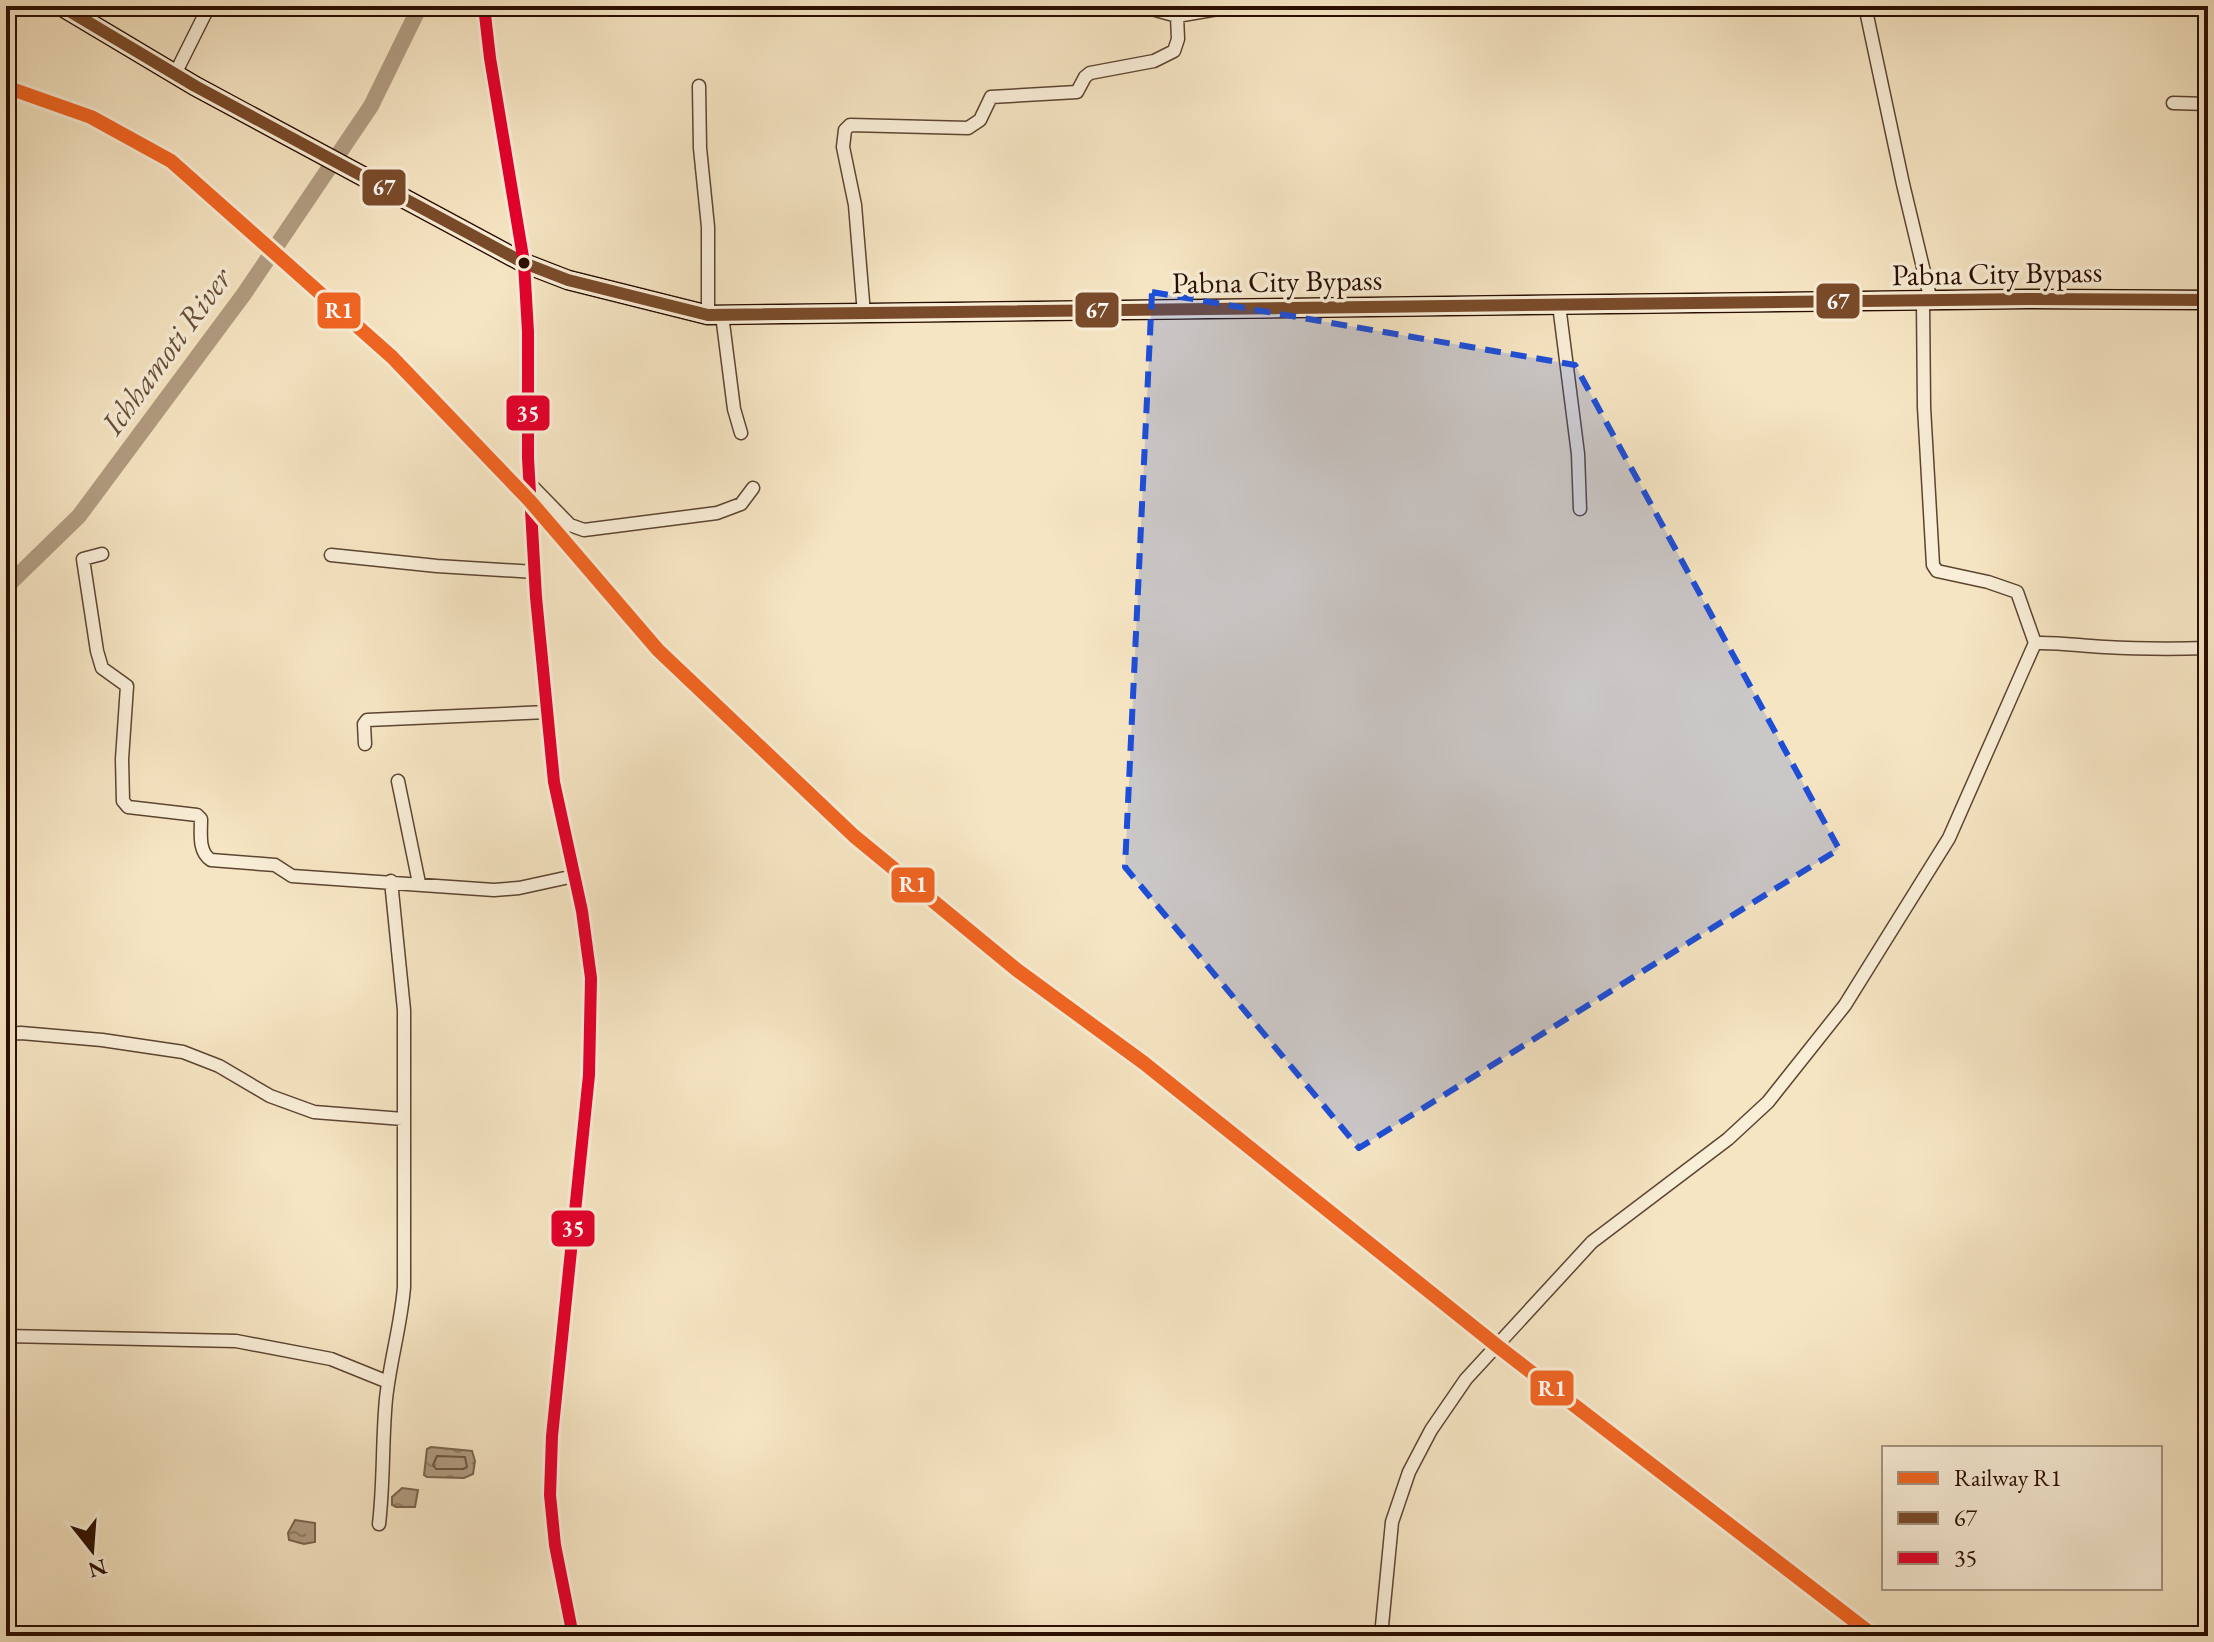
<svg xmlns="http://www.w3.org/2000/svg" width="2214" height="1642" font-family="'EB Garamond',serif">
	<defs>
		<pattern id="water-ripples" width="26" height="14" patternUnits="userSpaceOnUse" patternTransform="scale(2)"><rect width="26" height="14" fill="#b19c81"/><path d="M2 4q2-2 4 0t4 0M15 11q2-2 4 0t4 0" fill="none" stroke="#907e67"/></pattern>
	</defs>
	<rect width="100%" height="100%" fill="#f6e5c3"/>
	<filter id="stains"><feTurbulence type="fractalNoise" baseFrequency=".0025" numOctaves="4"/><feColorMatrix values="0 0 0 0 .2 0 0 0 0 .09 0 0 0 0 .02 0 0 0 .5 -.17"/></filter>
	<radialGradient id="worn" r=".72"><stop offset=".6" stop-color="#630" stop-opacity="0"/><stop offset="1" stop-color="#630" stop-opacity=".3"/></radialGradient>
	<path fill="url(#water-ripples)" stroke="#7b634d" stroke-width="2" d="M431 1447 472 1451 475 1461 473 1474 464 1478 427 1477 424 1475 427 1449Z
		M402 1488 418 1490 415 1507H396L392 1505V1497Z
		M295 1520 315 1523V1542L304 1544 289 1540 288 1533Z"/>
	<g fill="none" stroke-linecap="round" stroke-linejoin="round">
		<path stroke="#6e5540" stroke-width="2" d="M437 1456 465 1457 467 1467 463 1469H436L433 1465Z"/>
		<path stroke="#b19c81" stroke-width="16" d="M6 587 79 516 244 294 371 106 420 6"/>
		<defs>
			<path id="minor" d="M484 6 490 58 524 263 528 332V458L536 597 554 782 582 911 591 978 589 1075 552 1436 550 1495 555 1545 573 1636
				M1141 6 1177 16 1235 6
				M1865 6 1903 184 1931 301
				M175 74 209 6
				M699 86 700 148 708 227V315
				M2173 103 2208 104
				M1559 305 1578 454 1580 509
				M864 314 855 205 843 147 845 130 850 125 968 128 980 120 991 97 1077 92 1085 77 1090 73 1154 61 1174 51 1178 39 1177 16
				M722 315 734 409 741 433
				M529 483 570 525 584 530 717 513 741 504 753 488
				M102 554 83 559 97 651 102 668 127 686 122 759 123 801 128 807 197 815 201 819C201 833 198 852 211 860L275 865 292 876 494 890 519 888 574 876
				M331 555 437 566 535 572
				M2035 643C2059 642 2081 646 2105 647 2140 649 2174 649 2208 648
				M365 744 364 724 367 720 547 712
				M398 781 419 883
				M6 1034 21 1033 102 1040 183 1052 219 1066 270 1096 314 1112 403 1119
				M6 1336 236 1341 331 1359 388 1382
				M379 1524C384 1482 382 1441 386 1399 390 1361 401 1325 404 1287V1010L391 881
				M1381 1636 1392 1522 1409 1472 1431 1430 1466 1379 1592 1242 1728 1139 1768 1102 1845 1005 1949 838 2035 643 2017 592 1988 582 1937 571 1933 565 1924 407 1923 301"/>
			<path id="highway" d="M61 6 195 86 524 263 568 280 708 315 2027 299 2208 300"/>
		</defs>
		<use href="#minor" stroke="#5d4431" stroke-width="15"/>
		<use href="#highway" stroke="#2a0e00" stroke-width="21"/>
		<use href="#minor" stroke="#f9eed8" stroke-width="12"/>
		<use href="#highway" stroke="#f6e5c3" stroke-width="18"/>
		<defs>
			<path id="bus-1" d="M61 6 195 86 524 263 568 280 708 315 2027 299 2208 300"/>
			<path id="bus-2" d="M484 6 490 58 524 263 528 332V458L536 597 554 782 582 911 591 978 589 1075 552 1436 550 1495 555 1545 573 1636"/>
		</defs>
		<use href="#bus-1" stroke="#f9eed8" stroke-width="18"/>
		<use href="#bus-2" stroke="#f9eed8" stroke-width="18"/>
		<use href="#bus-1" stroke="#7a4b2a" stroke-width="12"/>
		<use href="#bus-2" stroke="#e4002b" stroke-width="12"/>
		<defs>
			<path id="rail-1" d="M6 87 91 117 171 161 392 357 530 501 658 650 854 836 1017 970 1144 1063 1496 1345 1874 1636"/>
		</defs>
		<use href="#rail-1" stroke="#f9eed8" stroke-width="20"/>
		<use href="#rail-1" stroke="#f26522" stroke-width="14"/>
	</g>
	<path fill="#1d4ed8" fill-opacity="0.2" stroke="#1d4ed8" stroke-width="6" stroke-dasharray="16 10" stroke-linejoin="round" d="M1152 292 1575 365 1839 849 1359 1148 1125 867Z"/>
	<circle fill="#2a0e00" stroke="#f9eed8" stroke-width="3" cx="524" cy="263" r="7"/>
	<g text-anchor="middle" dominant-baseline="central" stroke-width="7" stroke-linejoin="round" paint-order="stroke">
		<g font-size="30" fill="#2a0e00" stroke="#f9eed8">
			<text transform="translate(1997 273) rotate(-1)">Pabna City Bypass</text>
			<text transform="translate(1277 281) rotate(-1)">Pabna City Bypass</text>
		</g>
		<g font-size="32" font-style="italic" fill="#674e3a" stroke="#f9eed8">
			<text transform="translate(166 351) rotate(-54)">Ichhamoti River</text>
		</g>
	</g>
	<g stroke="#f9eed8" stroke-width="3">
		<rect x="361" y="168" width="46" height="39" rx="8" fill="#7a4b2a"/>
		<rect x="1815" y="282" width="46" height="38" rx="8" fill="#7a4b2a"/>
		<rect x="1074" y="291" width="46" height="38" rx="8" fill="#7a4b2a"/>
		<rect x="316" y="291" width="46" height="39" rx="8" fill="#f26522"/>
		<rect x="505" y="394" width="46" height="38" rx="8" fill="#e4002b"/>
		<rect x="890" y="866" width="46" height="38" rx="8" fill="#f26522"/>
		<rect x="550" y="1209" width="46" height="39" rx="8" fill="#e4002b"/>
		<rect x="1529" y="1369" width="46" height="38" rx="8" fill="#f26522"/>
	</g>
	<g font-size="22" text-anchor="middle" font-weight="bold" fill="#fff">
		<text x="384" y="195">67</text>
		<text x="1838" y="309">67</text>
		<text x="1097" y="318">67</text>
		<text x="339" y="318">R1</text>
		<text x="528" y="421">35</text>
		<text x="913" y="892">R1</text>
		<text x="573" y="1236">35</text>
		<text x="1552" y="1396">R1</text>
	</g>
	<rect width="2214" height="1642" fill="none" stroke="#f6e5c3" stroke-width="32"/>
	<rect x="8" y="8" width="2198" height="1626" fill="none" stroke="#2a0e00" stroke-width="4"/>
	<rect x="16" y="16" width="2182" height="1610" fill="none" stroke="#2a0e00" stroke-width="2"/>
	<rect x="1882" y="1446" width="280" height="144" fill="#f9eed8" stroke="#a69482" stroke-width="2"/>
	<rect x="1898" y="1472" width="40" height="12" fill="#f26522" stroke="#a69482" stroke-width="2"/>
	<text x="1954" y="1486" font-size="24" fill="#2a0e00">Railway R1</text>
	<rect x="1898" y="1512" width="40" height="12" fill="#7a4b2a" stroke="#a69482" stroke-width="2"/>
	<text x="1954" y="1526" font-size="24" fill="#2a0e00">67</text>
	<rect x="1898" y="1552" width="40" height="12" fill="#e4002b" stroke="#a69482" stroke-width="2"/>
	<text x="1954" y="1566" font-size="24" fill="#2a0e00">35</text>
	<g transform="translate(92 1550) rotate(163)" stroke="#f9eed8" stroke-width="6" paint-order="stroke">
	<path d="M0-6L14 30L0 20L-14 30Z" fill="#2a0e00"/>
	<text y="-12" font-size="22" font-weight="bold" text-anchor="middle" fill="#2a0e00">N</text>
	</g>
	<rect width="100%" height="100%" filter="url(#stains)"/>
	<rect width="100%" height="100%" fill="url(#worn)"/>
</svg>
